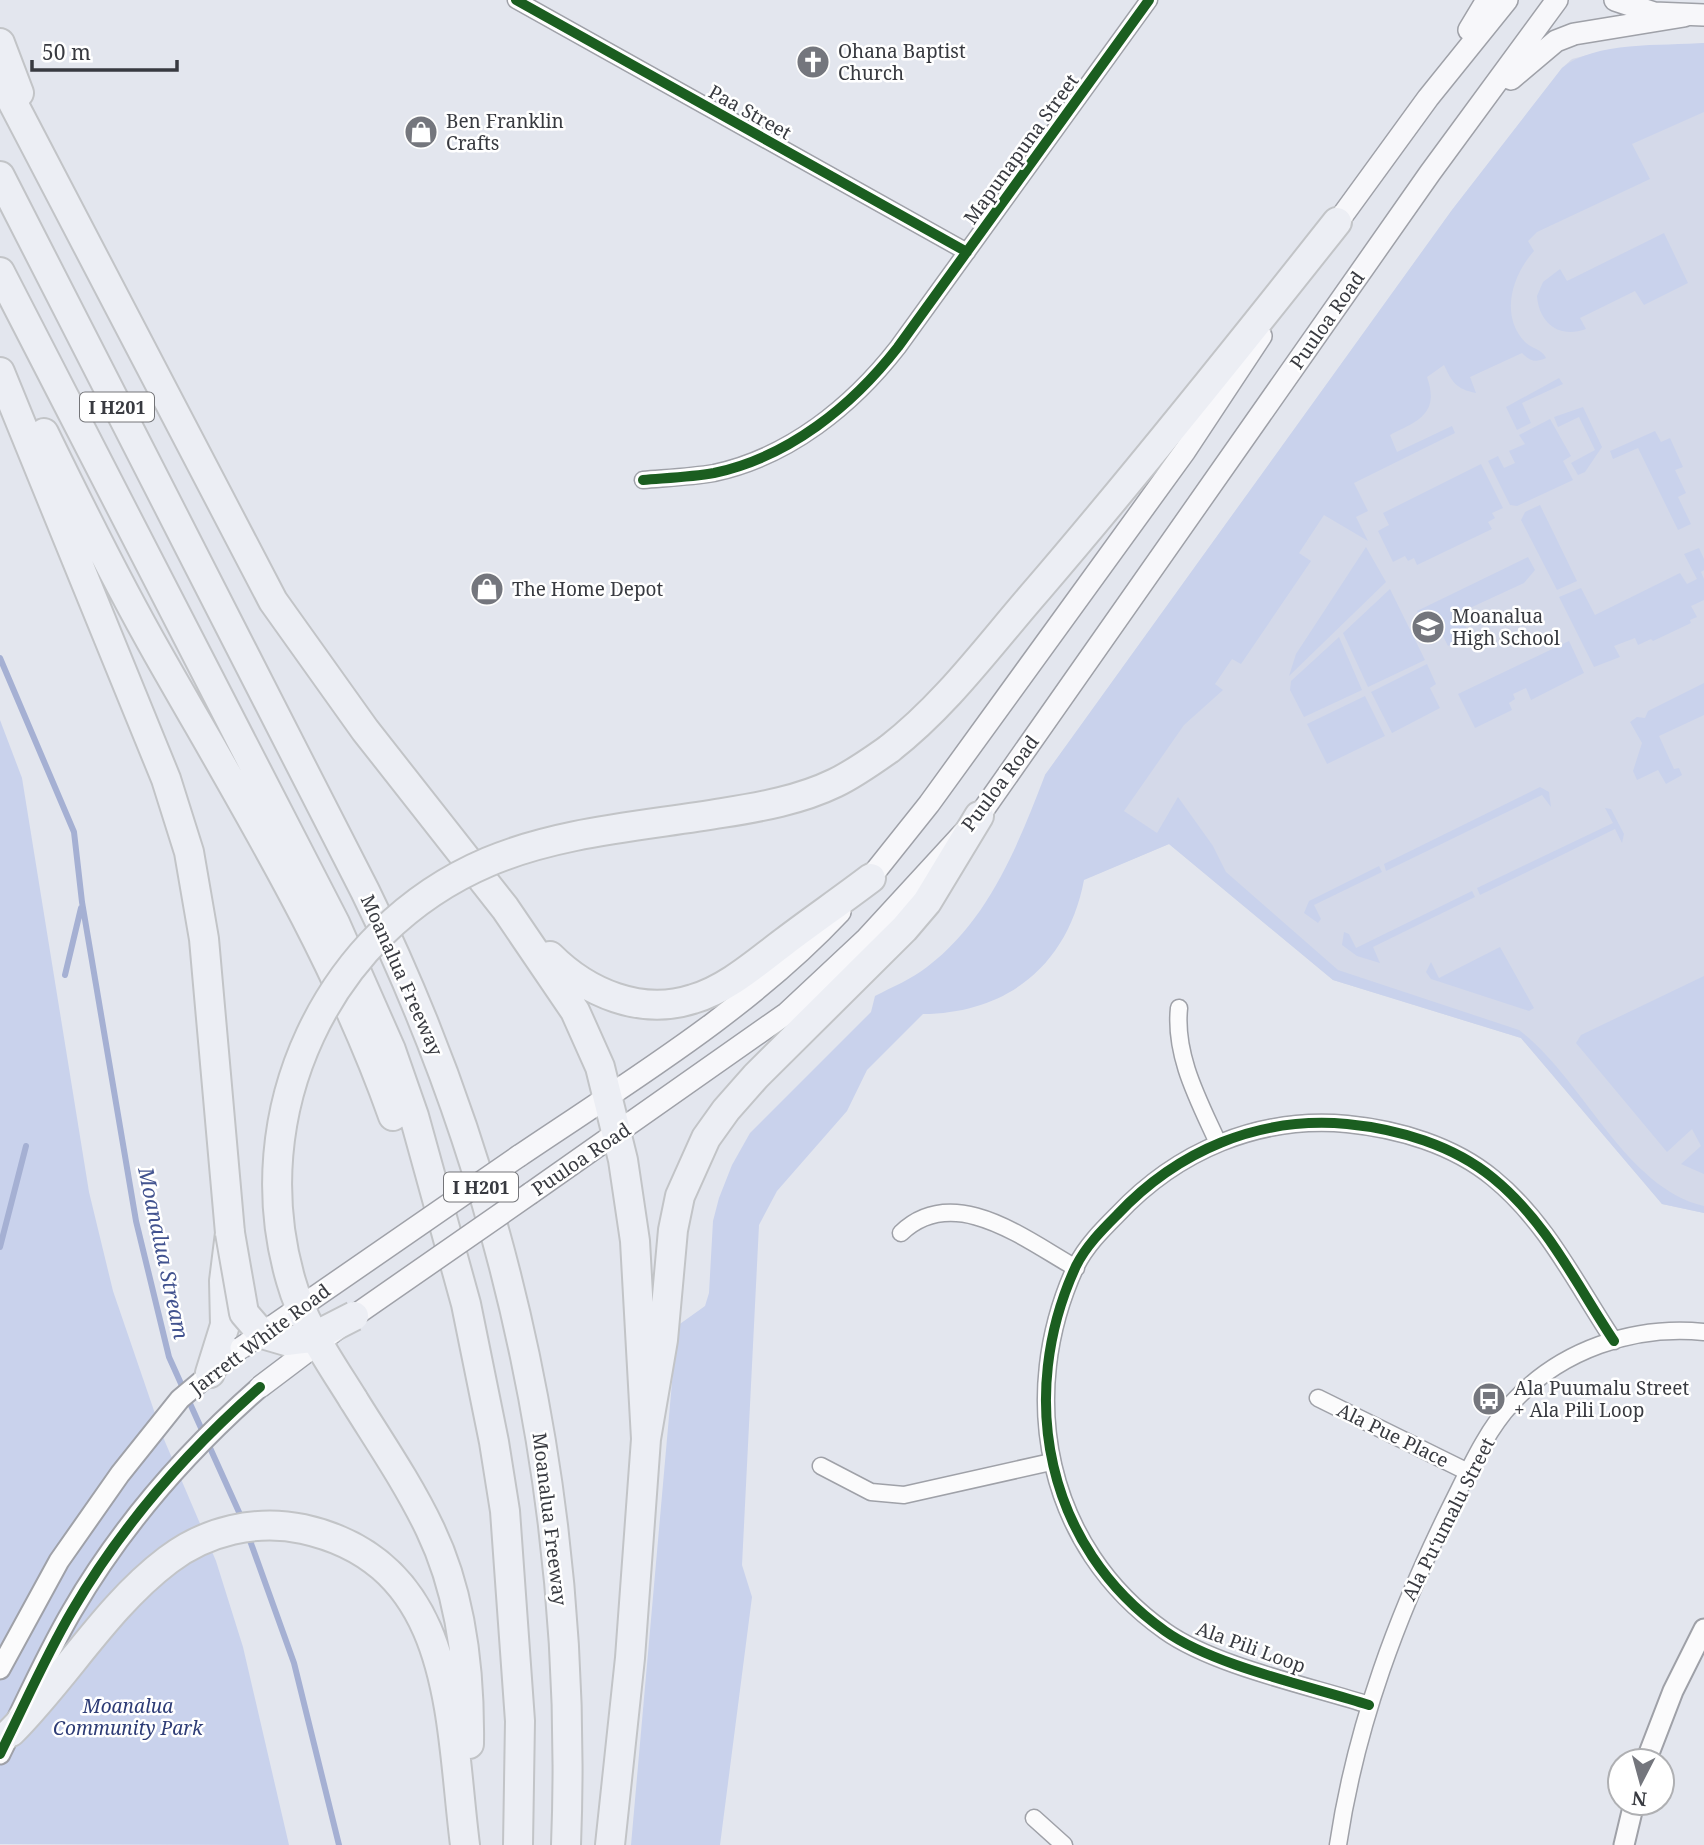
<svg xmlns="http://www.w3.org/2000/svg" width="1704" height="1845" font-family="'Noto Serif',serif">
	<rect width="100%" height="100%" fill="#e3e6ee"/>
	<path fill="#d4d9e9" d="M1704 43V1213L1662 1204 1521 1038 1333 980 1169 844 1090 877 1045 775 1452 210 1562 68 1572 59 1607 50Z"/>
	<path fill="#c9d2ec" d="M1704 43V112L1632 144 1650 179 1537 232 1528 241 1534 251C1513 274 1499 315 1525 342 1532 349 1542 349 1546 358 1535 363 1530 361 1522 353L1470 377 1476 393C1456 389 1452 382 1444 365L1427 377C1440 414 1418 421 1390 435L1397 452 1452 426 1455 433 1354 483 1368 511 1356 517 1368 541 1324 515 1299 553 1311 561 1241 664 1232 659 1215 684 1223 690 1184 725 1124 811 1157 833 1178 797 1213 846 1226 872 1338 970 1519 1030C1583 1078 1624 1187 1704 1206V1213L1662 1204 1521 1038 1333 980 1169 844 1084 880C1068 964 1009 1013 923 1014L867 1070 847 1111 777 1191 759 1225 742 1565 752 1597 720 1845H631L677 1326 705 1306 709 1293 713 1221 719 1198 732 1165 750 1133 871 1012 875 996C892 987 912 979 927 967 989 920 1018 845 1045 775L1452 210 1562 68C1595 41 1662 46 1704 43Z
		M1664 233 1688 283 1644 305 1635 291 1580 318 1586 329C1559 339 1539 323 1537 296L1543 282 1560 269 1567 281Z
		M1559 378 1563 384 1522 403 1531 423 1517 430 1506 407Z
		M1583 407 1602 447 1585 472 1578 475 1571 463 1595 450 1579 417 1558 427 1554 417Z
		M1550 419 1571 456 1563 461 1573 480 1517 506 1510 505 1488 461 1498 456 1504 468 1515 463 1509 451 1525 444 1519 435Z
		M1655 431 1661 442 1670 438 1683 467 1675 470 1686 493 1678 497 1691 524 1678 530 1638 448 1613 459 1610 451Z
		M1481 464 1503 508 1492 513 1495 518 1488 522 1492 529 1417 565 1414 558 1408 561 1405 556 1393 562 1378 531 1389 525 1383 513Z
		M1540 505 1577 581 1557 590 1521 520 1525 512Z
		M1366 547 1386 582 1289 676 1296 654Z
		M1699 548 1704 559V570L1701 572 1704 579V600L1691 606 1697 617 1690 620 1691 623 1653 641 1651 639 1638 645 1635 638 1614 646 1620 657 1594 667 1559 597 1581 588 1595 615 1680 573 1687 584 1697 579 1684 554Z
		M1528 557 1535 570 1524 583 1459 613 1470 636 1448 646 1442 634 1431 639 1417 611Z
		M1390 589 1425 660 1368 687 1343 633Z
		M1339 637 1362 690 1304 717 1290 690 1291 681Z
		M1569 641 1584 673 1531 700 1526 688 1513 694 1515 699 1509 703 1512 710 1475 728 1458 694Z
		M1427 664 1436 684 1430 688 1440 708 1392 733 1371 692Z
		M1704 683V715L1659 736 1674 769 1679 768 1682 775 1666 784 1658 770 1637 780 1633 771 1642 743 1630 722 1637 717 1645 718 1648 711Z
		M1365 696 1385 736 1327 764 1307 724Z
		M0 720 22 778 89 1192 113 1291 163 1437 216 1561 243 1647 289 1845 0 1844Z
		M1540 787 1549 792 1551 807 1542 795 1386 871 1384 864Z
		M1605 808 1611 809 1624 834 1622 843 1615 829 1480 895 1477 888 1613 823Z
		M1379 866 1382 872 1314 905 1321 919 1318 923 1304 913 1309 901Z
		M1472 891 1475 897 1373 947 1380 963 1357 956 1342 945 1344 932 1349 934 1356 948Z
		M1500 947 1534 1008 1529 1011 1431 979 1426 972 1431 962 1439 978Z
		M1704 976V1174L1681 1164 1701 1146 1692 1129 1667 1152 1576 1043 1581 1035Z"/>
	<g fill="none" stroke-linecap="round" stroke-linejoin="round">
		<path stroke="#a5b0d3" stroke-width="6" d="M0 658 74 832 82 902 136 1221 169 1357 243 1521
			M65 975 81 908
			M0 1247 26 1146
			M248 1535 294 1663 339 1845"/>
		<defs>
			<path id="minor" d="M516 0 967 252
				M643 480C666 478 691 477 714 473 789 457 852 406 898 347L1149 0
				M1179 1008C1174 1056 1199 1101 1218 1143
				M901 1233C954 1182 1026 1240 1076 1268
				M1318 1398 1468 1472
				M821 1466 871 1492 904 1495 1051 1462
				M1369 1705C1310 1686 1214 1666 1165 1631 1046 1547 1016 1396 1076 1266 1086 1246 1102 1230 1117 1215 1177 1151 1258 1116 1347 1124 1398 1129 1453 1145 1493 1178 1547 1222 1576 1284 1614 1341
				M1034 1818 1064 1845
				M1338 1845C1356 1724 1398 1613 1452 1504 1469 1470 1486 1431 1512 1403 1560 1350 1633 1325 1704 1332"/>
			<path id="tertiary" d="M0 1669 59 1561 120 1474 180 1399 241 1348
				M0 1754C24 1706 45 1657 72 1611 122 1525 186 1452 260 1387
				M1646 1761 1673 1691 1704 1629
				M1624 1845 1634 1803"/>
			<path id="secondary" d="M1615 0 1654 13 1704 15
				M1469 30 1487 0
				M1511 79 1556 41 1574 34 1684 16
				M1329 234 1428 98 1507 0
				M862 888 929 804 1185 451 1261 336
				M519 1156C630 1081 748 1010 840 912
				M531 1193 787 1013 865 940 979 816 1430 173 1557 0"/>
			<path id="motorway" d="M0 43 19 93
				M0 78 273 601 365 730 505 908 575 1011 600 1067 623 1160 635 1241 646 1439
				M0 176 365 891C510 1187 579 1515 566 1845
				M0 272 335 923 391 1050 414 1116 466 1304 494 1442 505 1511 520 1721 518 1845
				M0 372 166 779 189 852 204 939 230 1233 224 1281 225 1325 210 1373
				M44 433C80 507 117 582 158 654 243 804 335 952 393 1116
				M889 749C947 704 990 644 1038 589 1141 469 1239 346 1337 222
				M550 956C587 993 641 1016 693 999 727 989 756 963 784 942 813 920 842 900 871 878
				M353 1399C379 1441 408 1483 430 1529 461 1593 470 1673 469 1744
				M11 1732C66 1677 106 1607 168 1560 206 1531 256 1519 303 1529 457 1563 449 1719 465 1845
				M610 1845 630 1658 646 1439 663 1340 673 1230 680 1196 706 1138 726 1110 756 1076 904 929 927 902 979 816"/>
		</defs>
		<use href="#minor" stroke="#9fa1a8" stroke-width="19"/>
		<use href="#tertiary" stroke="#9fa1a8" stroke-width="23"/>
		<use href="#secondary" stroke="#9fa1a8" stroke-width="24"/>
		<use href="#motorway" stroke="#c2c4c7" stroke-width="32"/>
		<use href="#minor" stroke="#fbfbfc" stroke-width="16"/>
		<use href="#tertiary" stroke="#fbfbfc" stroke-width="19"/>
		<use href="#secondary" stroke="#f7f7fa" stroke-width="21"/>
		<use href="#motorway" stroke="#eceef4" stroke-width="28"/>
		<defs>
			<path id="secondary-bridge" d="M241 1348 519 1156
				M260 1387 354 1316 531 1193"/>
			<path id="motorway-bridge" d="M230 1233 244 1313 262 1334 286 1341 311 1338 354 1316
				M353 1399C330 1362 303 1324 291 1281 242 1114 326 931 488 862 561 831 645 826 722 813 760 807 800 800 835 783 854 774 872 761 889 749"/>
		</defs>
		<use href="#secondary-bridge" stroke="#9fa1a8" stroke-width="24" stroke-linecap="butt"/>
		<use href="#motorway-bridge" stroke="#c2c4c7" stroke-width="32" stroke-linecap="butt"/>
		<use href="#secondary-bridge" stroke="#f7f7fa" stroke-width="21"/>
		<use href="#motorway-bridge" stroke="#eceef4" stroke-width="28"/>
		<defs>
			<path id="cycleway" d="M516 0 967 252
				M643 480C666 478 691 477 714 473 789 457 852 406 898 347L1149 0
				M1369 1705C1310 1686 1214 1666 1165 1631 1046 1547 1016 1396 1076 1266 1086 1246 1102 1230 1117 1215 1177 1151 1258 1116 1347 1124 1398 1129 1453 1145 1493 1178 1547 1222 1576 1284 1614 1341
				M0 1754C24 1706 45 1657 72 1611 122 1525 186 1452 260 1387"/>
		</defs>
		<use href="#cycleway" stroke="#fff" stroke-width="15"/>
		<use href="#cycleway" stroke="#1b5e20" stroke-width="10"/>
	</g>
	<defs>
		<symbol id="church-disc" viewBox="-11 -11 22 22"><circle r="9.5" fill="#74767d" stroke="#fff"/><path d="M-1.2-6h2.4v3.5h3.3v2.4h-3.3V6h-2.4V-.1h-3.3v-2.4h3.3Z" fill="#fff"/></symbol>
		<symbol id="shop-disc" viewBox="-11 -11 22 22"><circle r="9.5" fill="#74767d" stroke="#fff"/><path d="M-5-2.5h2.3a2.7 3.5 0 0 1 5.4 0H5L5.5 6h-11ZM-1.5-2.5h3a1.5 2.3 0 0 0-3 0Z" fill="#fff"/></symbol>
		<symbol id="school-disc" viewBox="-11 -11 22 22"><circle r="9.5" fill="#74767d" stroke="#fff"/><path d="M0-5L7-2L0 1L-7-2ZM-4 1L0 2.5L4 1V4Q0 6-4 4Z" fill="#fff"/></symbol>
		<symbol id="bus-disc" viewBox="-11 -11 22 22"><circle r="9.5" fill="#74767d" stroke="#fff"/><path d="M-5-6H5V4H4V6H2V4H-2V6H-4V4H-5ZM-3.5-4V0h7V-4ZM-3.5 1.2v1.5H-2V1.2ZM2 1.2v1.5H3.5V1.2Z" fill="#fff"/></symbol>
	</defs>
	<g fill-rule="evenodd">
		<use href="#church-disc" x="794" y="43" width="38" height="38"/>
		<use href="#shop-disc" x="402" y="113" width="38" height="38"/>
		<use href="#shop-disc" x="468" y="570" width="38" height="38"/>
		<use href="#school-disc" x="1409" y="608" width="38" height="38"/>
		<use href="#bus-disc" x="1470" y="1380" width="38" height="38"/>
	</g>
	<g text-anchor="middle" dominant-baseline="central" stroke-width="5" stroke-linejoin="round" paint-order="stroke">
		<g fill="#fff" stroke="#747579" stroke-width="2">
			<rect x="80" y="392.5" width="74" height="29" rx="5"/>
			<rect x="444" y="1172.5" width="74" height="29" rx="5"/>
		</g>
		<g font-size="18" font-weight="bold" fill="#383a40">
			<text x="117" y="407">I H201</text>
			<text x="481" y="1187">I H201</text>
		</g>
		<g font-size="19" fill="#383a40" stroke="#fff" text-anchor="start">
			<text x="838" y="51">Ohana Baptist<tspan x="838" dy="22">Church</tspan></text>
			<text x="446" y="121">Ben Franklin<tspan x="446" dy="22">Crafts</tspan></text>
			<text x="512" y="589">The Home Depot</text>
			<text x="1452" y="616">Moanalua<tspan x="1452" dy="22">High School</tspan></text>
			<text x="1514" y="1388">Ala Puumalu Street<tspan x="1514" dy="22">+ Ala Pili Loop</tspan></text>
		</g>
		<g font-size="19" fill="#383a40" stroke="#fff">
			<text transform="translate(750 112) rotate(29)">Paa Street</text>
			<text transform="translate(1021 149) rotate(-54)">Mapunapuna Street</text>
			<text transform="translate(1327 320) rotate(-55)">Puuloa Road</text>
			<text transform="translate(1000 783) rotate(-53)">Puuloa Road</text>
			<text transform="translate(402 975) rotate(66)">Moanalua Freeway</text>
			<text transform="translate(581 1159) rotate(-34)">Puuloa Road</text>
			<text transform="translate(260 1339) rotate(-37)">Jarrett White Road</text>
			<text transform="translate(1393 1435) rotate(26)">Ala Pue Place</text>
			<text transform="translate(550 1519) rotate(83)">Moanalua Freeway</text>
			<text transform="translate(1448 1519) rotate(-63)">Ala Puʻumalu Street</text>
			<text transform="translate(1251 1647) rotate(20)">Ala Pili Loop</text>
		</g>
		<g font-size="19" font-style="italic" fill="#2d3c76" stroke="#fff">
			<text x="128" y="1706">Moanalua<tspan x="128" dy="22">Community Park</tspan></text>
		</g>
		<g font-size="21" font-style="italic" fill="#42538f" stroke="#fff">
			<text transform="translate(164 1253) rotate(78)">Moanalua Stream</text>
		</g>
	</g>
	<g transform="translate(1641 1782) rotate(186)"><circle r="33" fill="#ffffff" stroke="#afb0b3" stroke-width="2"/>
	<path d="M0-5L12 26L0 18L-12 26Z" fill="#74767d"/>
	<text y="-10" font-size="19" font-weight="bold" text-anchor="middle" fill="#383a40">N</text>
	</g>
	<path d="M32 60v10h145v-10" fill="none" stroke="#383a40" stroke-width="3.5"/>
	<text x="42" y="60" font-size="21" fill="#383a40" stroke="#ffffff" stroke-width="5" paint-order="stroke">50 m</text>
</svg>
